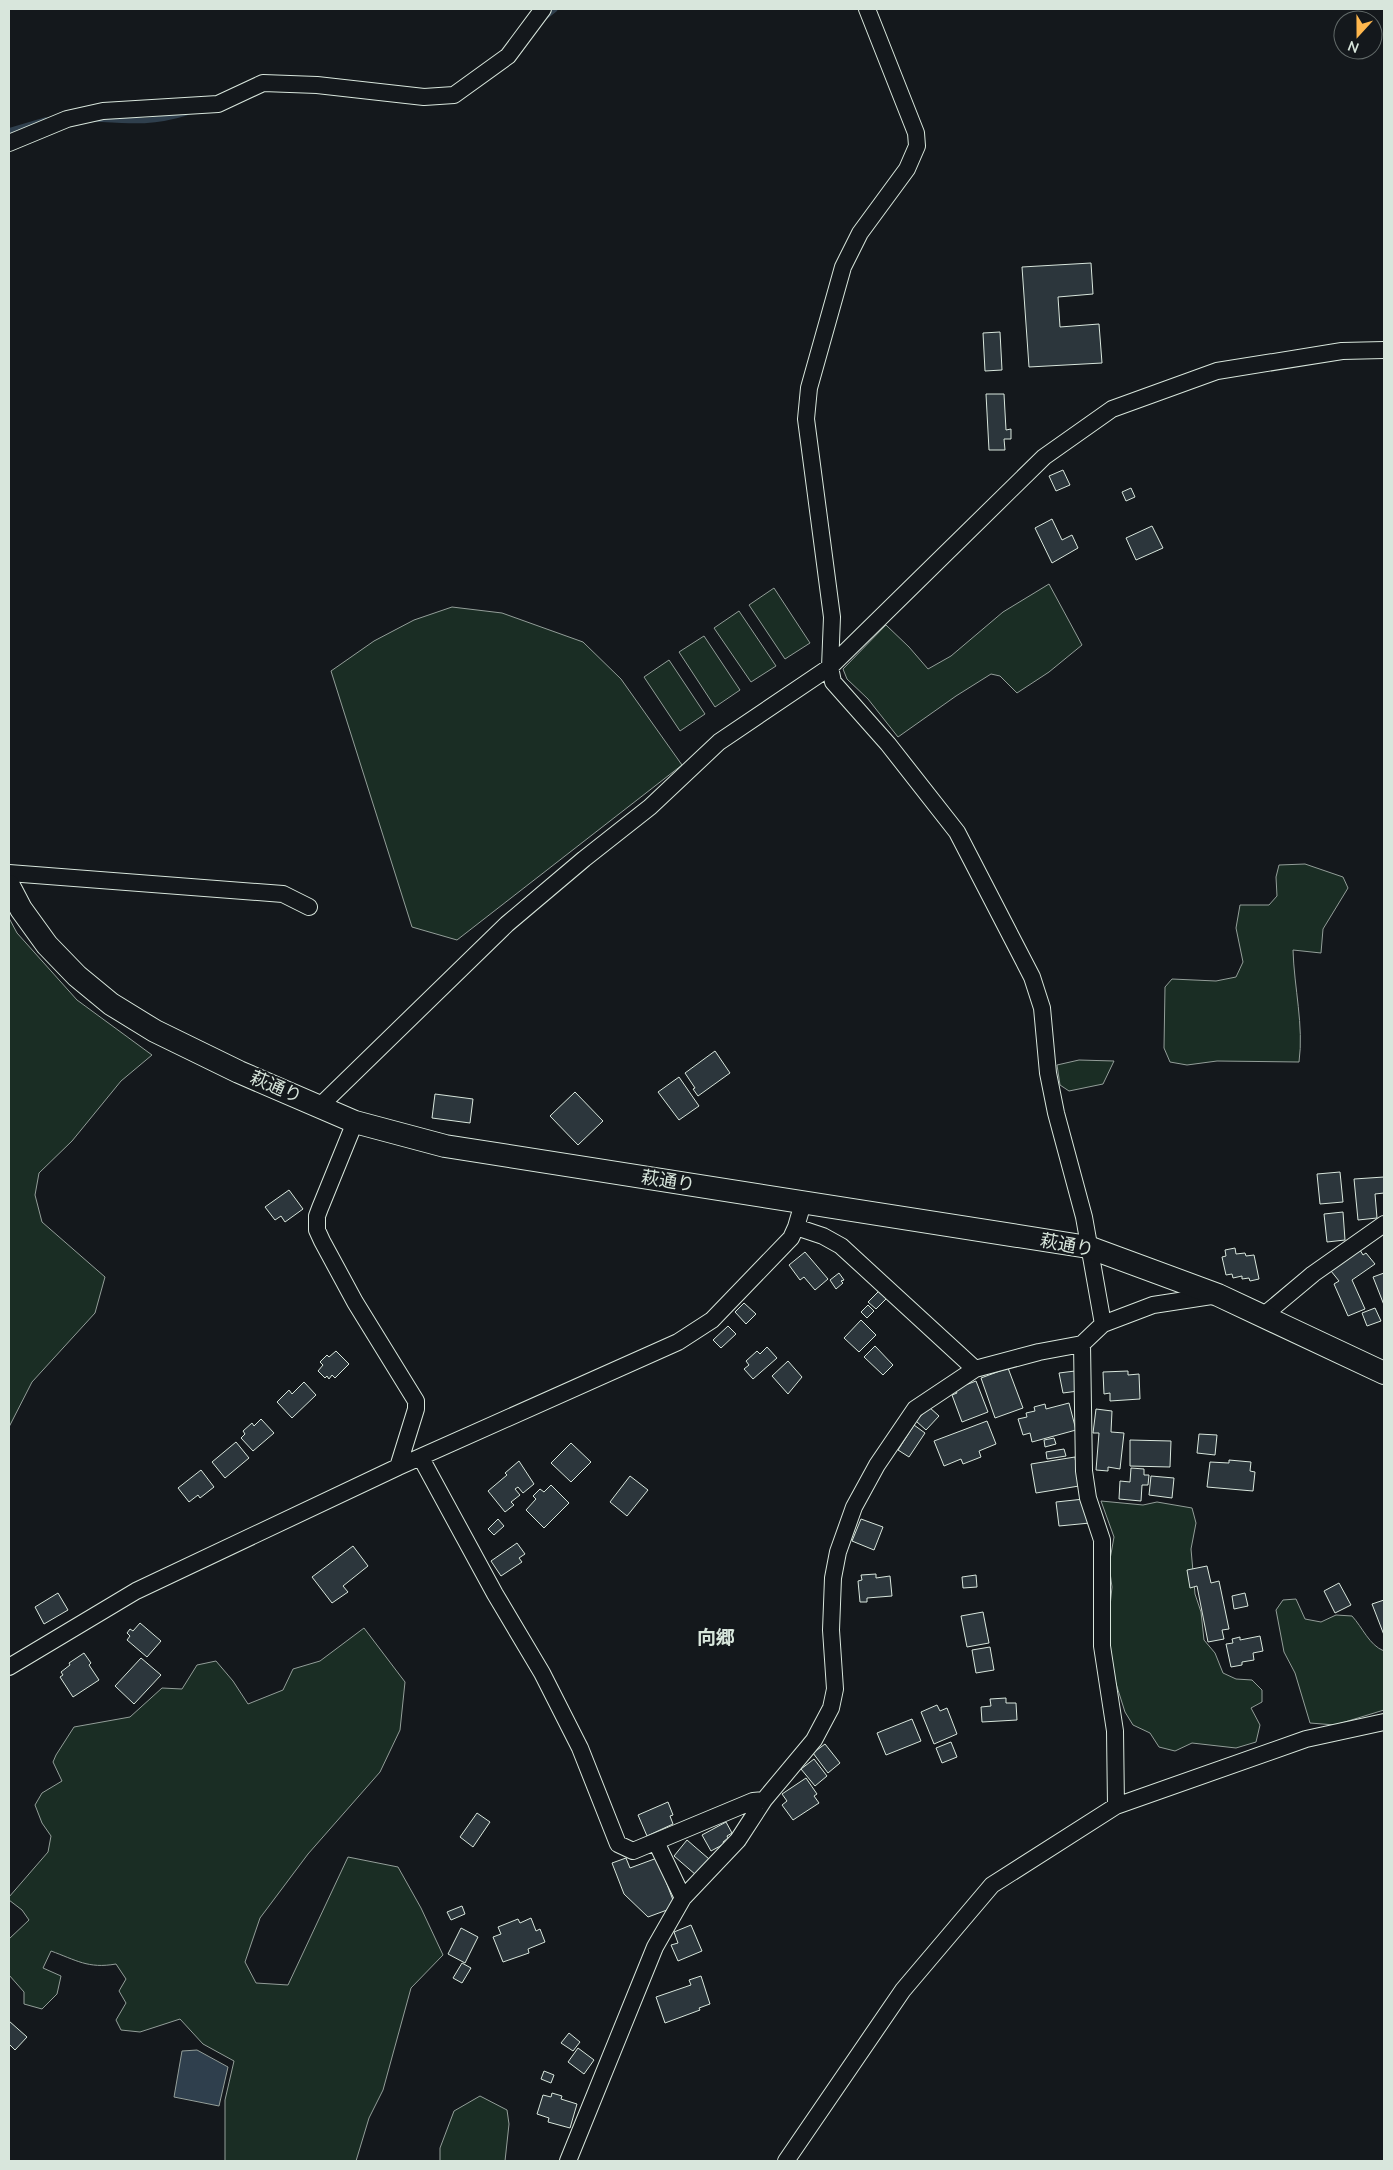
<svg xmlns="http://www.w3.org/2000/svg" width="1393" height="2170" font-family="'Nunito Sans','Noto Sans JP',sans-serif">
	<rect width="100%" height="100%" fill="#14181c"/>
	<path fill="#1a2d24" stroke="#939e99" d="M1049 584 1082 645 1049 672 1017 693 1000 676 991 674 956 696 898 737 868 699 847 679 843 669 886 625 909 647 928 669 951 656 1003 612Z
		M774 588 810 643 785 659 749 605Z
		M452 607 502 613 583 642 621 679 682 765 457 940 412 927 331 671 374 641 414 620Z
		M739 611 776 666 751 682 714 628Z
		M704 636 740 690 715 707 679 652Z
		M669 660 705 714 680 731 644 677Z
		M1305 864 1343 877 1348 888 1323 929 1321 953 1293 950C1294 987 1304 1026 1299 1062L1217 1061 1187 1065 1170 1062 1164 1048 1165 987 1172 979 1216 981 1236 977 1243 962 1236 928 1240 905H1269L1277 896 1276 877 1279 865Z
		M9 918 17 933 77 1000 152 1055 121 1081 72 1141 39 1173 35 1195 42 1222 105 1277 95 1313 32 1382 9 1427Z
		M1079 1060 1114 1061 1103 1084 1069 1091 1060 1085 1057 1065Z
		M1101 1501 1143 1505 1157 1502 1192 1508 1196 1523 1191 1549 1195 1594 1201 1612 1204 1640 1215 1653 1223 1673 1236 1679 1252 1680 1262 1690V1702L1251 1708 1260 1725 1256 1742 1236 1748 1192 1743 1175 1751 1159 1747 1150 1733 1133 1725 1125 1712 1112 1671 1107 1636 1112 1587 1109 1565 1114 1537Z
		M1296 1599 1305 1619 1321 1622 1336 1615 1352 1616C1363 1628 1369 1645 1384 1651V1710L1335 1725 1310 1723 1295 1673 1284 1652 1276 1610 1283 1600Z
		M364 1628 405 1682 400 1730 380 1772 308 1854 260 1918 245 1962 256 1983 288 1985 348 1857 398 1867 421 1908 443 1955 411 1988 383 2090 369 2118 356 2161H225V2100L234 2061 203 2044 180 2019 140 2032 121 2030 116 2020 126 2003 119 1991 126 1979 116 1964C88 1969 76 1960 51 1951L43 1968 61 1976 57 1994 42 2009 24 2004V1992L9 1975V1939L29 1920 22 1910 9 1900V1897L48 1852 51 1836 42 1823 35 1805 42 1793 62 1781 53 1762 56 1755 74 1727 130 1717 162 1688 182 1689 197 1665 216 1661 233 1681 248 1704 283 1690 293 1669 320 1661Z
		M480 2096 507 2110 509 2124 505 2161H440V2148L454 2111Z"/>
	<path fill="#2f3f4d" stroke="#939e99" d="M197 2050 228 2067 219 2106 174 2097 182 2051Z"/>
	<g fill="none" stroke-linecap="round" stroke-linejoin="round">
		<path stroke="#2f3f4d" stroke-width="5.5" d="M545 17 555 9
			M97 119C131 121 154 123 186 113
			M9 131 46 120"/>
	</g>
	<path fill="#2c363c" stroke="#d8e6dc" d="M1091 263 1093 294 1058 297 1060 327 1099 324 1102 363 1029 367 1022 267Z
		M1000 332 1002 370 985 371 983 333Z
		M986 394H1004L1006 430 1011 429V439H1004L1005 450H989Z
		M1063 470 1070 485 1056 491 1049 476Z
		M1131 488 1135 497 1126 501 1122 492Z
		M1052 519 1062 540 1072 535 1078 548 1052 563 1035 528Z
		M1152 526 1163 548 1136 560 1126 538Z
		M715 1051 730 1073 698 1096 693 1089 695 1088 685 1073Z
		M679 1077 699 1106 679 1120 658 1092Z
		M575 1092 603 1121 578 1145 550 1116Z
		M435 1094 473 1099 470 1123 432 1118Z
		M1340 1172 1343 1202 1320 1204 1317 1174Z
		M1384 1177V1193L1375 1194 1377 1218 1358 1220 1354 1179Z
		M289 1190 303 1209 285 1222 281 1216 275 1220 265 1207Z
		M1343 1212 1345 1240 1327 1242 1324 1214Z
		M1235 1248 1236 1254 1245 1253 1246 1256 1254 1255 1259 1279 1250 1281 1249 1278 1242 1279V1276L1233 1278 1232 1274 1226 1275 1222 1257 1226 1256 1225 1250Z
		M1360 1250 1363 1255 1366 1253 1375 1264 1352 1280 1365 1309 1348 1316 1334 1284 1339 1281 1331 1271Z
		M805 1252 828 1279 815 1290 804 1277 800 1280 789 1265Z
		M839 1273 844 1280 841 1281 843 1283 836 1289 830 1280Z
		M1384 1273V1305L1373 1277Z
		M879 1291 887 1298 876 1309 868 1302Z
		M744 1303 756 1314 746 1324 735 1312Z
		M868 1305 874 1311 867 1318 861 1312Z
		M1375 1308 1381 1321 1367 1326 1362 1313Z
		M861 1320 876 1335 859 1352 844 1338Z
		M728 1326 736 1334 721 1348 713 1340Z
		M875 1346 893 1365 883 1375 864 1357Z
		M767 1347 777 1358 753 1379 744 1369 749 1365 746 1361 757 1351 760 1354Z
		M336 1351 349 1364 335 1378 332 1375 329 1379 327 1376 325 1378 318 1371 323 1365 320 1362 327 1355 329 1357Z
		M788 1361 802 1377 788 1394 772 1376Z
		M1008 1368 1023 1408 995 1418 981 1378Z
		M1075 1371 1078 1391 1063 1393 1059 1373Z
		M1128 1371V1375L1139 1374 1140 1399 1110 1401V1393L1104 1394 1103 1372Z
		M976 1381 988 1412 962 1422 952 1395 957 1393 955 1389Z
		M304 1382 316 1395 292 1418 277 1402 289 1390 292 1394Z
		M1069 1403 1076 1430 1032 1442 1030 1433 1023 1435 1018 1419 1027 1417 1026 1413 1035 1411 1034 1407 1045 1404 1046 1409Z
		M929 1407 939 1416 926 1430 916 1421Z
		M1096 1409 1112 1411 1111 1432 1124 1433 1120 1469 1108 1467V1471L1096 1470 1099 1433H1093Z
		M261 1419 274 1433 253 1451 241 1438 245 1434 243 1431 252 1423 254 1426Z
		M987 1421 996 1444 979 1451 981 1457 963 1464 961 1459 944 1466 934 1441Z
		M914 1425 925 1433 909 1457 898 1450Z
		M1199 1434 1217 1435 1215 1455 1197 1453Z
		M1054 1438 1056 1444 1045 1447 1044 1440Z
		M1130 1440 1171 1441 1170 1467 1130 1466Z
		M236 1442 249 1458 225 1478 212 1462Z
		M571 1443 591 1462 571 1482 551 1463Z
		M1064 1449 1066 1456 1047 1459 1046 1452Z
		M1075 1457 1079 1486 1036 1493 1031 1464Z
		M1229 1460 1251 1462 1250 1471 1255 1472 1253 1491 1207 1487 1210 1462 1229 1463Z
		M519 1461 534 1484 523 1493 518 1487 515 1489 520 1495 511 1502 514 1505 505 1512 488 1491 507 1475 505 1473Z
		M1131 1468 1144 1469V1475H1149L1148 1485H1142L1141 1501 1119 1499 1120 1481 1130 1482Z
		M201 1470 214 1487 200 1498 198 1495 189 1502 178 1488Z
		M630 1476 648 1490 627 1516 610 1502Z
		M1151 1476 1174 1478 1172 1498 1149 1495Z
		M551 1485 569 1503 544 1528 526 1510 536 1499 533 1496 540 1489 544 1492Z
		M1084 1499 1090 1523 1059 1526 1056 1502Z
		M498 1519 504 1526 494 1535 488 1529Z
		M861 1519 883 1527 874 1550 852 1541Z
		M517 1543 525 1554 519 1558 522 1562 501 1576 491 1561Z
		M353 1546 368 1566 343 1586 348 1592 332 1603 312 1577Z
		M1207 1566 1211 1583 1219 1581 1229 1629 1222 1630 1224 1639 1208 1642 1197 1586 1190 1588 1187 1570Z
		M876 1574V1578L890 1576 892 1596 867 1598V1602H860L858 1581 862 1580 861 1575Z
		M976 1575 977 1587 963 1588 962 1577Z
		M1339 1583 1351 1605 1335 1613 1324 1591Z
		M58 1593 68 1610 44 1624 35 1607Z
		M1245 1593 1248 1606 1234 1609 1232 1596Z
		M1384 1600V1635L1372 1604Z
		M983 1612 989 1643 967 1647 961 1616Z
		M140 1623 161 1641 147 1657 127 1640 130 1636 127 1633 130 1629 133 1631Z
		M1260 1636 1263 1651 1253 1653 1254 1660 1242 1662V1665L1231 1667 1226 1644 1233 1643 1232 1639 1240 1637V1640Z
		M990 1647 994 1670 976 1673 972 1650Z
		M84 1653 91 1663 89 1665 99 1680 73 1697 60 1677 63 1675 61 1672 70 1665 69 1663Z
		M141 1658 161 1675 134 1704 115 1686Z
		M1006 1698V1703H1016L1017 1720 982 1722 981 1707 991 1706 990 1699Z
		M937 1705 940 1711 947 1708 957 1734 934 1744 921 1712Z
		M912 1719 921 1741 886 1755 877 1733Z
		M951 1742 957 1757 942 1763 936 1748Z
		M825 1744 840 1763 828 1773 813 1753Z
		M814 1759 827 1776 815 1786 801 1769Z
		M806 1778 817 1794 814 1796 819 1803 793 1820 782 1805 787 1801 782 1794Z
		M668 1802 673 1815 670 1816 673 1824 647 1836 638 1815Z
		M477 1813 490 1822 473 1847 460 1837Z
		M726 1822 732 1833 727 1836 728 1838 723 1842 724 1844 711 1851 702 1835Z
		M687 1840 709 1859 696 1875 674 1856Z
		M626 1858 630 1868 657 1858 673 1900 667 1910 648 1917 624 1894 612 1863Z
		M462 1906 465 1914 451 1920 447 1912Z
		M531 1918 536 1931 540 1929 545 1942 528 1949 529 1953 503 1962 493 1937 501 1934 498 1927 518 1919 520 1923Z
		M691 1925 702 1951 678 1961 671 1945 678 1943 674 1932Z
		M461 1928 478 1937 465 1963 448 1954Z
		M462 1963 471 1968 462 1983 453 1978Z
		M701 1976 710 2004 699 2008 700 2010 665 2023 656 1997 691 1985 689 1980Z
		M9 2021 27 2037 15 2050 9 2044Z
		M569 2033 580 2042 573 2051 561 2043Z
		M578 2048 594 2060 584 2074 568 2062Z
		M544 2071 554 2075 551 2083 541 2079Z
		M552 2093 562 2096 561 2099 577 2104 570 2128 548 2122 549 2118 537 2114 543 2095 551 2097Z"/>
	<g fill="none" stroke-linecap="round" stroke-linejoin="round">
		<defs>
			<path id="street" d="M867 9 916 133 917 146 907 169 860 233 843 267 809 388 806 419 832 617 830 667 833 682 888 744 957 832 1032 977 1042 1008 1048 1073 1056 1113 1084 1217 1103 1324
				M9 143 67 119 103 111 218 104 263 83 317 85 424 97 454 95 508 56 543 9
				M9 873 283 894 309 907
				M320 1106 507 924 584 859 650 807 719 742 830 667 1044 457 1112 409 1217 371 1342 351 1384 350
				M355 1122 320 1208 317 1216V1230L322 1241 355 1302 416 1401V1409L398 1467
				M796 1227 823 1236 841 1246 975 1369
				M1263 1316 1313 1274 1384 1224
				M1082 1344 1084 1471 1088 1498 1102 1540V1646L1115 1731 1116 1806
				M421 1458 495 1594 542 1673 580 1748 618 1844 633 1851 753 1801 764 1800 814 1740 831 1708 835 1689 831 1630 833 1578 838 1552 854 1507 877 1465 915 1409 975 1369 1039 1352 1082 1344 1103 1324 1153 1305 1218 1295
				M9 1667 136 1591 398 1467 678 1342 712 1320 791 1238 796 1227 803 1203
				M656 1842 683 1898
				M568 2161 655 1947 683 1898 738 1840 764 1800
				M786 2161 903 1990 992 1885 1116 1806 1306 1739 1384 1722"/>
			<path id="secondary" d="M9 886 21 909 47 945 77 976 111 1004 155 1031 239 1072 355 1122 445 1146 1088 1247 1218 1295 1384 1373"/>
		</defs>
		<use href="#street" stroke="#d8e6dc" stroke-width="18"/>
		<use href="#secondary" stroke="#d8e6dc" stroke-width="24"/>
		<use href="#street" stroke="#14181c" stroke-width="16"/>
		<use href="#secondary" stroke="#14181c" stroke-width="22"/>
	</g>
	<g text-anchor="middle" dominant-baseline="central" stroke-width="4" stroke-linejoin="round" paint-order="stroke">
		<g font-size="18" fill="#d8e6dc" stroke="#14181c">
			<text transform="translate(276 1087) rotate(23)">萩通り</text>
			<text transform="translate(668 1181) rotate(9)">萩通り</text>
			<text transform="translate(1067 1245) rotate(11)">萩通り</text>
		</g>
		<g font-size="19" font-weight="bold" fill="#d8e6dc" stroke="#14181c">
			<text x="716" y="1638">向郷</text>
		</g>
	</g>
	<rect width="1393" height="2170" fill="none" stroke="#d8e6dc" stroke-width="20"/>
	<g transform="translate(1358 35) rotate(201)"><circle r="24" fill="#14181c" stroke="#626a69"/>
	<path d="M0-4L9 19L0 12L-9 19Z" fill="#ffb74d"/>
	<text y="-8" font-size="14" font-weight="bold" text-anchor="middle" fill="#d8e6dc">N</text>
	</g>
</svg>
